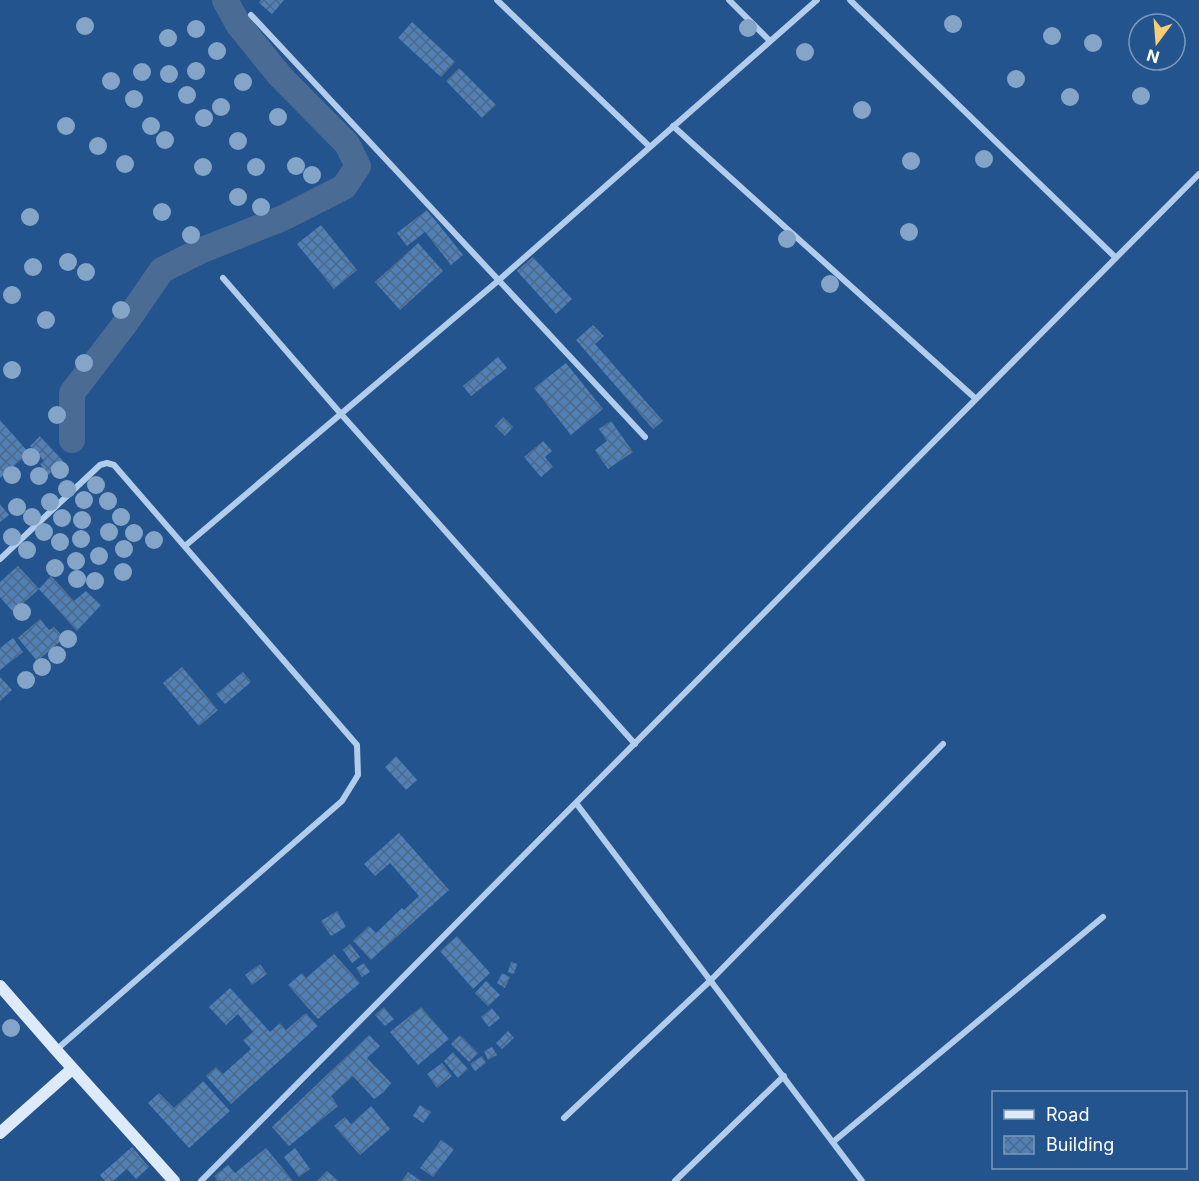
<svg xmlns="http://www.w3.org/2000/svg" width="1199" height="1181" font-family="Inter,sans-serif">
	<defs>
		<pattern id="building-cross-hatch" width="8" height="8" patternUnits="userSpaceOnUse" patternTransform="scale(1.5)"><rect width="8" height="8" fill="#5080b6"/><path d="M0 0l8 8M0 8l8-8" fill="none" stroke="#4e6986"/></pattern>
	</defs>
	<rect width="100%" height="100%" fill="#23548d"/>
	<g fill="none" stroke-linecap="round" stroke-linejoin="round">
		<path stroke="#4a6c94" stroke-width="26" d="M72 440V393L124 325 162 270 200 251 283 218 344 187 358 166 347 144 280 76 238 24 225 0"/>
	</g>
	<path fill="url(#building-cross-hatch)" d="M261 0H284L272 14 259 3Z
		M412 22 455 62 441 77 398 38Z
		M459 68 496 105 482 118 446 81Z
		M427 210 463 255 451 265 425 232 407 246 397 233Z
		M321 225 357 270 334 289 297 244Z
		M418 243 443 271 400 310 375 282Z
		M533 257 572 299 556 314 517 271Z
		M593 325 604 336 595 344 663 421 653 429 576 340Z
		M498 357 507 368 471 396 463 386Z
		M566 363 603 409 571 435 534 388Z
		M503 417 513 427 505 436 495 426Z
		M0 420 29 453 0 478Z
		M611 421 633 452 608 469 595 450 607 441 599 429Z
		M40 436 63 461 48 475 40 464 44 461 30 446Z
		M543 441 552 451 545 457 553 467 541 477 524 457Z
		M0 504 9 515 0 522Z
		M18 566 39 589 13 612 0 597V582Z
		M51 576 74 601 86 591 101 605 77 631 39 589Z
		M40 619 49 630 54 627 64 638 37 661 18 638Z
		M13 638 23 652 0 670V648Z
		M182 667 218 710 199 726 163 683Z
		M243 672 251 682 225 704 216 694Z
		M0 677 12 690 0 701Z
		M396 756 417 780 406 790 385 767Z
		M399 833 449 890 371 960 353 941 369 926 376 933 402 908 404 910 419 896 390 863 375 876 364 864Z
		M337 911 346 927 331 936 321 921Z
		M457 936 490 973 473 989 440 951Z
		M350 944 360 957 352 963 343 950Z
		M334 954 360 983 318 1019 288 985 302 973 306 978Z
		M511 962 517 964 514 974 508 972Z
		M364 963 370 972 362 977 356 968Z
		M260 964 267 974 252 985 245 975Z
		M502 973 510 977 505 988 497 983Z
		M486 981 500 995 488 1006 475 993Z
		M230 988 270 1032 280 1023 286 1030 306 1013 318 1026 231 1104 206 1076 216 1067 223 1074 251 1049 243 1040 253 1032 238 1014 226 1025 209 1007Z
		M384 1007 394 1019 385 1026 375 1015Z
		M421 1007 449 1039 418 1065 390 1032Z
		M492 1008 500 1018 489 1027 481 1017Z
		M508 1031 514 1038 502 1049 496 1043Z
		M369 1035 380 1046 367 1058 391 1083 384 1092 374 1099 353 1076 331 1096 338 1106 289 1146 272 1127Z
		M460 1035 478 1053 469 1062 451 1044Z
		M492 1047 497 1055 488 1060 484 1051Z
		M453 1052 468 1069 458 1078 444 1061Z
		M482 1056 486 1063 475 1071 470 1064Z
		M442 1063 452 1076 437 1088 427 1074Z
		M203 1081 230 1111 189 1148 148 1103 159 1093 174 1108Z
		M420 1105 431 1112 423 1123 413 1116Z
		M371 1106 390 1129 360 1155 334 1126 345 1117 351 1124Z
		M441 1140 454 1149 433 1177 420 1168Z
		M132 1147 149 1167 136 1179 127 1169 113 1181H105L100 1175Z
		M266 1148 293 1181H218L214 1176 228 1165 235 1173Z
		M295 1148 310 1169 299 1177 284 1157Z
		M327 1171 338 1181H317Z
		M408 1172 421 1181H402Z"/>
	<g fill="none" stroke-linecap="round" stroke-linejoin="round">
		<path stroke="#b2cdeb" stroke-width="6" d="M497 0 650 147
			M729 0 770 41
			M850 0 1116 258
			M251 15 645 437
			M673 126 976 399
			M223 278 341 414 635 744
			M185 546 499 280 817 0
			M0 559 100 465 107 463 114 465 357 745 358 775 342 801 56 1050
			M576 803 862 1181
			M564 1118 711 980 943 744
			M833 1142 1103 917
			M201 1181 1199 174
			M675 1181 784 1076"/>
		<path stroke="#ddeaf9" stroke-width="12" d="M0 986 56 1050 174 1181
			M0 1133 72 1069"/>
	</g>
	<g fill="#85a5c8">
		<circle cx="953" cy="24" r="9"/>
		<circle cx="85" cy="26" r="9"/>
		<circle cx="748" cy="28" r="9"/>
		<circle cx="196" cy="29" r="9"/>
		<circle cx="1052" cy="36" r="9"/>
		<circle cx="168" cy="38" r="9"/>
		<circle cx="1093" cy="43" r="9"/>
		<circle cx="217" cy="51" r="9"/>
		<circle cx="805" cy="52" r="9"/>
		<circle cx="196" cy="71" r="9"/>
		<circle cx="142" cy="72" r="9"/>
		<circle cx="169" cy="74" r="9"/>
		<circle cx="1016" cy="79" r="9"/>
		<circle cx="111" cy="81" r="9"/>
		<circle cx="243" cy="82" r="9"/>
		<circle cx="187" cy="95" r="9"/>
		<circle cx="1141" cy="96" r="9"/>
		<circle cx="1070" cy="97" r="9"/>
		<circle cx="134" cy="99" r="9"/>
		<circle cx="221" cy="107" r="9"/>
		<circle cx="862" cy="110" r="9"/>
		<circle cx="278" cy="117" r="9"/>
		<circle cx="204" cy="118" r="9"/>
		<circle cx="66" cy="126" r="9"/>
		<circle cx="151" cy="126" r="9"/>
		<circle cx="165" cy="140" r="9"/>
		<circle cx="238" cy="141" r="9"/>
		<circle cx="98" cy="146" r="9"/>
		<circle cx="984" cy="159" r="9"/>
		<circle cx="911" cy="161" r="9"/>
		<circle cx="125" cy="164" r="9"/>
		<circle cx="296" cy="166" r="9"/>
		<circle cx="203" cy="167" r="9"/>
		<circle cx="256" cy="167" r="9"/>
		<circle cx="312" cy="175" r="9"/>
		<circle cx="238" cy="197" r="9"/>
		<circle cx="261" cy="207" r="9"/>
		<circle cx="162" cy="212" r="9"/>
		<circle cx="30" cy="217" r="9"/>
		<circle cx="909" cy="232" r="9"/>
		<circle cx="191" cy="235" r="9"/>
		<circle cx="787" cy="239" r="9"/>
		<circle cx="68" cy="262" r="9"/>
		<circle cx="33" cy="267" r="9"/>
		<circle cx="86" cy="272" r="9"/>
		<circle cx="830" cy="284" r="9"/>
		<circle cx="12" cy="295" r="9"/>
		<circle cx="121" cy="310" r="9"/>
		<circle cx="46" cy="320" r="9"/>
		<circle cx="84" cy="363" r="9"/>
		<circle cx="12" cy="370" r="9"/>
		<circle cx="57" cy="415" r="9"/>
		<circle cx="31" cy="457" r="9"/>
		<circle cx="60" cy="470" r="9"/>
		<circle cx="12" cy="475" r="9"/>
		<circle cx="39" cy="476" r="9"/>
		<circle cx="96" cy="485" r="9"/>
		<circle cx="67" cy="489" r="9"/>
		<circle cx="84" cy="500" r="9"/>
		<circle cx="108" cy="501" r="9"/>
		<circle cx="50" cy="502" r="9"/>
		<circle cx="17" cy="507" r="9"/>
		<circle cx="32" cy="517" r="9"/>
		<circle cx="121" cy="517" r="9"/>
		<circle cx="62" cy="518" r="9"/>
		<circle cx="82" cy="520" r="9"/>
		<circle cx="44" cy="532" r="9"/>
		<circle cx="109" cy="532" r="9"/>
		<circle cx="134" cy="533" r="9"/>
		<circle cx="12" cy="537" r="9"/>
		<circle cx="81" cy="539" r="9"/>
		<circle cx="154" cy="540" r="9"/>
		<circle cx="60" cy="542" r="9"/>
		<circle cx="124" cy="549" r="9"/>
		<circle cx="27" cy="550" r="9"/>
		<circle cx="99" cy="556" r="9"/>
		<circle cx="76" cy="561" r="9"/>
		<circle cx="55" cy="568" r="9"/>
		<circle cx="123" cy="572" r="9"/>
		<circle cx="77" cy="579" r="9"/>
		<circle cx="95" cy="581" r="9"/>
		<circle cx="22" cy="612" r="9"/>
		<circle cx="68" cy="639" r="9"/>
		<circle cx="57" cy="655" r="9"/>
		<circle cx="42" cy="667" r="9"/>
		<circle cx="26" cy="680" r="9"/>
		<circle cx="11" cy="1028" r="9"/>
	</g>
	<rect x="992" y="1091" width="195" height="78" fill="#23548d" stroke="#7b98bb" stroke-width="1.5"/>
	<rect x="1004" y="1110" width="30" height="9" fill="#ddeaf9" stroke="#7b98bb" stroke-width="1.5"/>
	<text x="1046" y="1121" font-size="18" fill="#ffffff">Road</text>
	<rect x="1004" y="1136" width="30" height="18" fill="url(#building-cross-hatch)" stroke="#7b98bb" stroke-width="1.5"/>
	<text x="1046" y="1151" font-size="18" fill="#ffffff">Building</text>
	<g transform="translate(1157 42) rotate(196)"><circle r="28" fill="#23548d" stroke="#7b98bb" stroke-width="1.5"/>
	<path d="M0-4.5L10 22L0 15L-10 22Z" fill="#f6ce75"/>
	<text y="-9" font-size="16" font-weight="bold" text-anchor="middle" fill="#ffffff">N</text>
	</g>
</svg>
